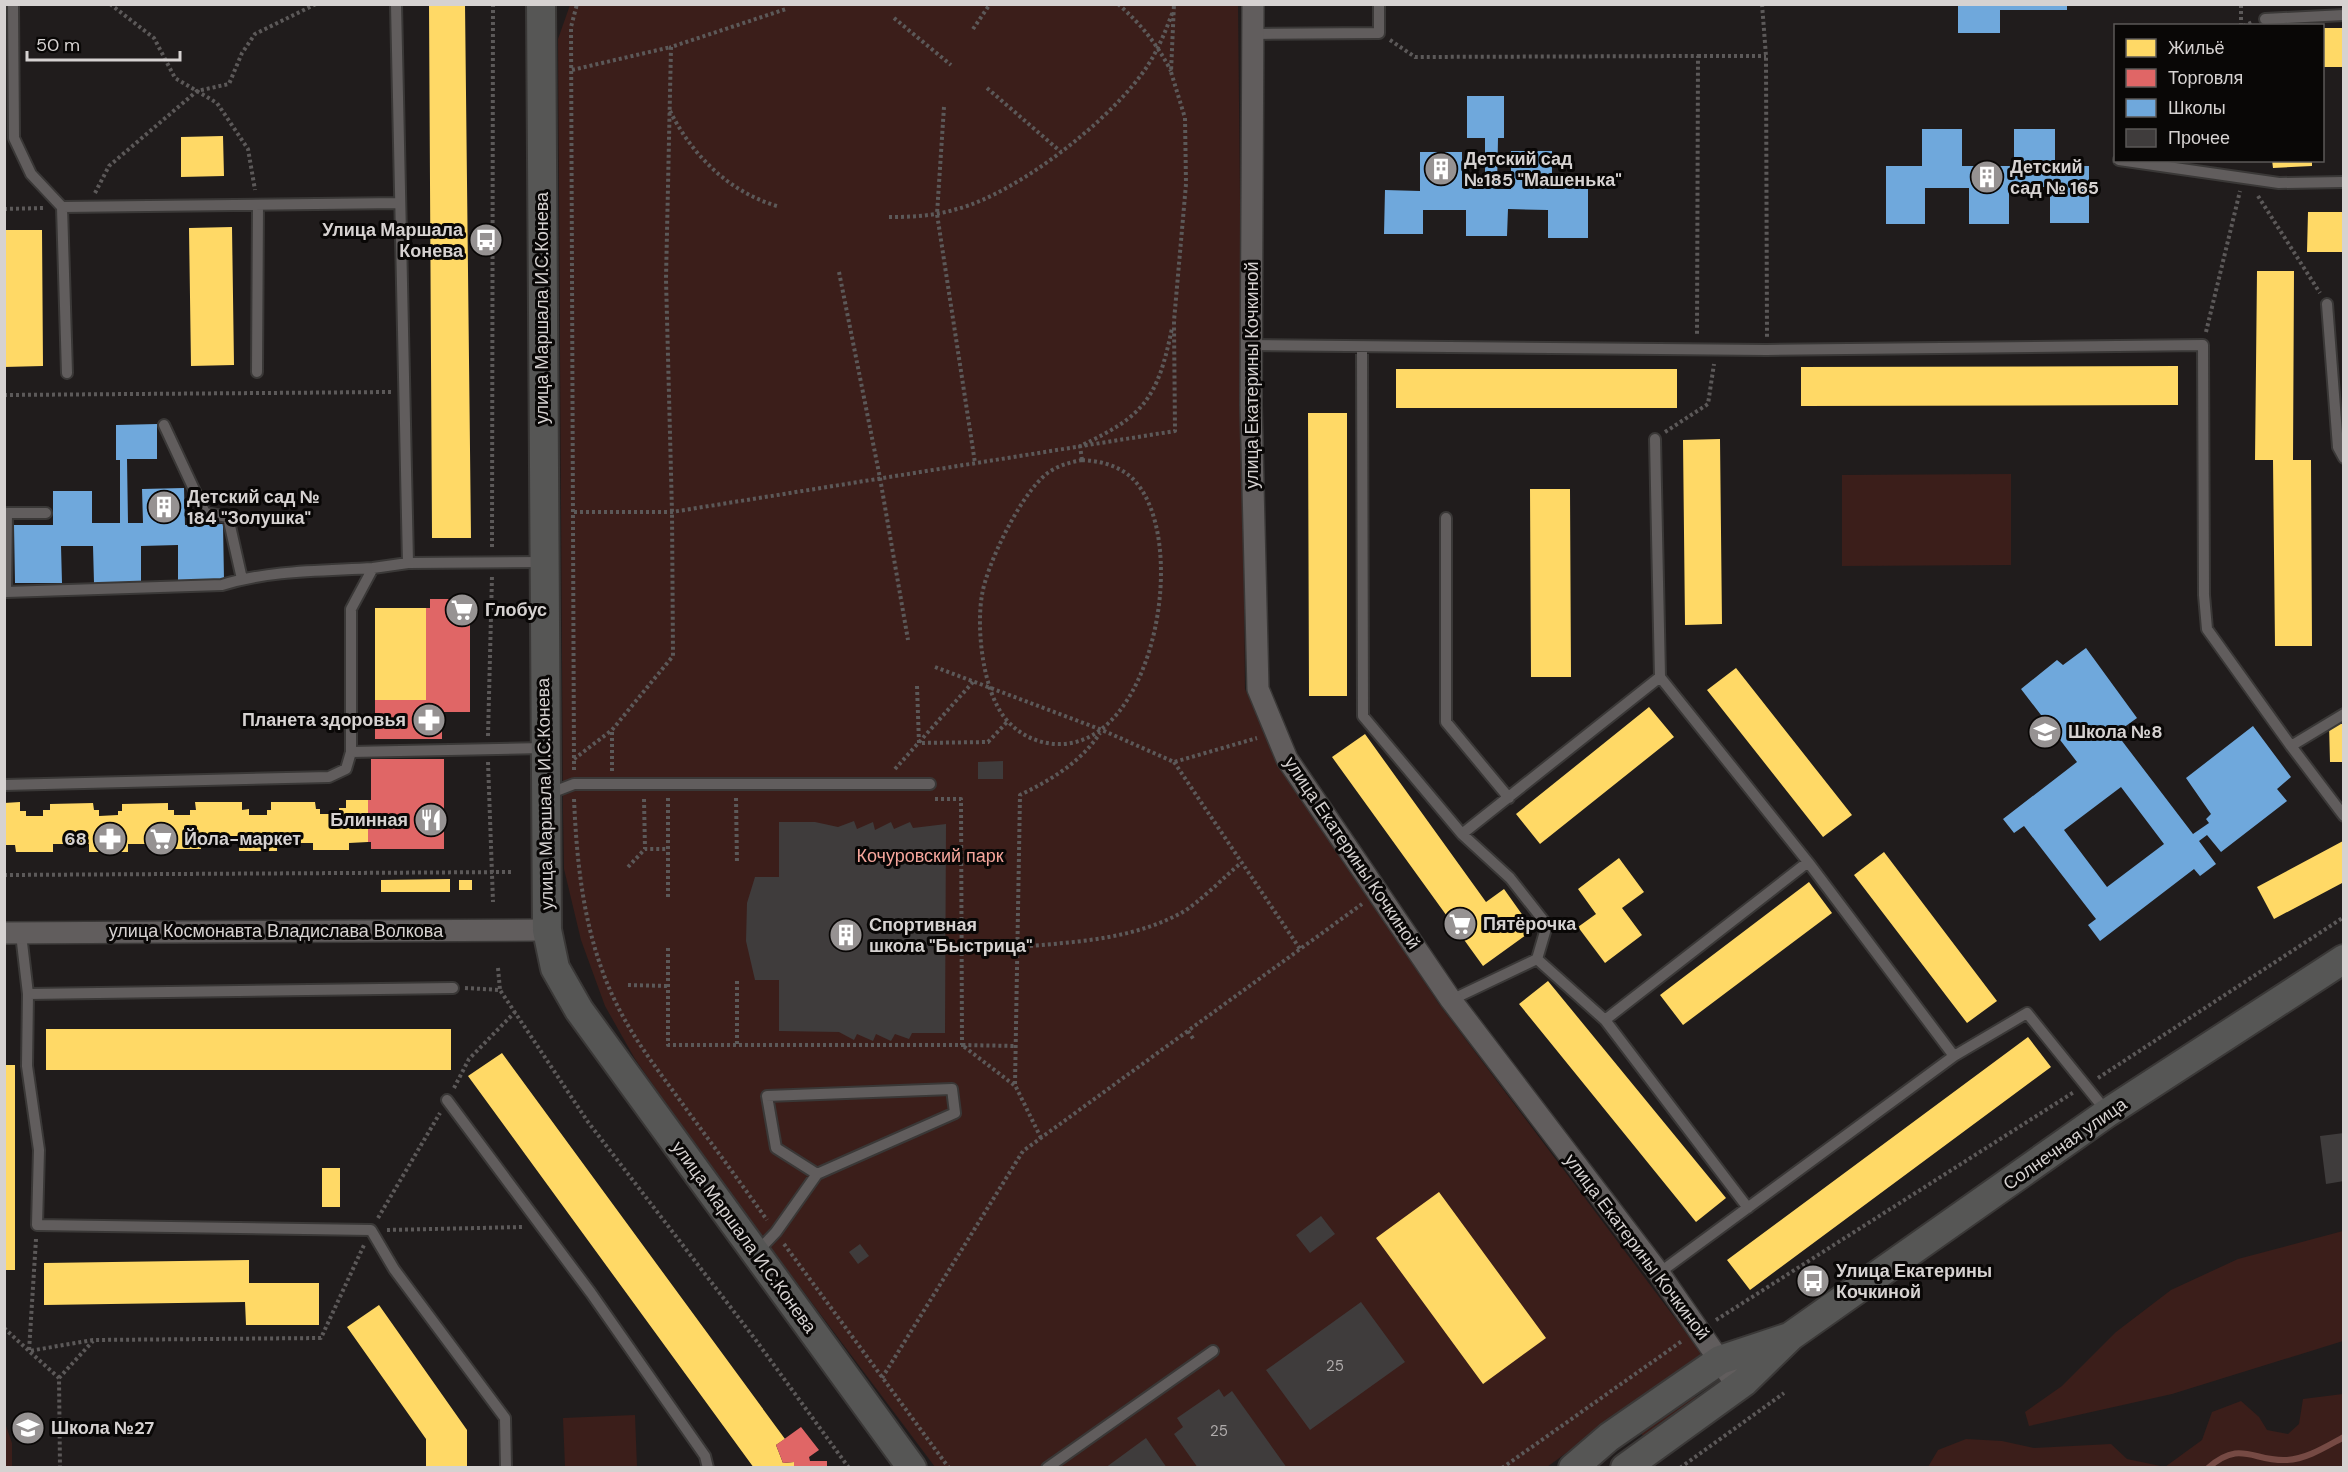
<svg xmlns="http://www.w3.org/2000/svg" width="2348" height="1472" font-family="'DM Sans',sans-serif">
	<rect width="100%" height="100%" fill="#201c1c"/>
	<path fill="#3b1e1a" d="M570 5H1238L1245 689 1276 756 1439 1004 1702 1354 1547 1467H935L716 1175 635 1059 605 1006 581 940 564 869 563 814 558 39Z
		M2011 474V565L1842 566V475Z
		M2343 1231V1341L2172 1394 2029 1426 2025 1412 2062 1386 2116 1332 2171 1290 2238 1259Z
		M1690 1390 1700 1403 1646 1438 1640 1433Z
		M2343 1394V1467H1928L1938 1450 1966 1439 2002 1441 2034 1448 2111 1444 2127 1459 2165 1467 2202 1440 2212 1412 2241 1401 2259 1417 2267 1430 2288 1434 2299 1424 2303 1399Z
		M635 1415 637 1467H565L563 1418Z
		M5 1423 12 1443V1467H5Z"/>
	<path fill="#ffd966" d="M429 4H465L471 538H432Z
		M2322 28H2344V67H2322Z
		M223 136 224 176 181 177V137Z
		M2272 160H2312V166L2273 168Z
		M2308 212H2344V252H2307Z
		M232 227 234 365 191 366 189 228Z
		M4 230H42L43 366 4 367Z
		M2257 271H2294L2293 460H2311L2312 646H2275L2273 460H2255Z
		M2178 366V405L1801 406V367Z
		M1396 369H1677V408H1396Z
		M1308 413H1347V696H1309Z
		M1720 439 1722 624 1685 625 1683 440Z
		M1530 489H1570L1571 677H1531Z
		M375 608H426V700H375Z
		M1736 668 1852 815 1823 837 1707 690Z
		M1649 707 1674 737 1540 844 1516 814Z
		M2329 724H2344V762H2330Z
		M1365 734 1486 902 1504 889 1533 930 1483 966 1332 757Z
		M346 800H368V842L349 843V850H313V843H277V851H239V843L201 844V849H165V844H128V852H89V844H53V852H16L15 845H4V803L20 802V811H26V816H43V810H50V804L93 803 94 810H99V816L118 815V811H122V804L168 803V810H174V815H190V810H196L195 802H242V810L249 809V815H267V810H271V802H315L316 809H320V814H339V808H346Z
		M2343 841 2344 882 2274 919 2257 887Z
		M1884 852 1997 1001 1967 1023 1854 875Z
		M1619 858 1644 892 1622 908 1642 935 1605 963 1578 927 1596 914 1578 889Z
		M450 879V892H381V880Z
		M459 880H472V890H459Z
		M1809 882 1832 913 1683 1025 1660 995Z
		M1548 981 1726 1198 1696 1222 1519 1004Z
		M46 1029H451V1070H46Z
		M2028 1037 2051 1067 1750 1290 1727 1260Z
		M502 1053 785 1439 776 1445 783 1463 794 1462V1468H754L468 1076Z
		M4 1065H15V1270H4Z
		M322 1168H340V1207H322Z
		M1439 1192 1546 1338 1483 1384 1376 1238Z
		M249 1260V1283H319V1325H246L245 1302 44 1305V1263Z
		M379 1305 467 1430V1468H426V1439L347 1327Z"/>
	<path fill="#e06666" d="M430 599H470V712H442V739H375V700H426V608H430Z
		M371 759H444V849H371V842H368V800H371Z
		M801 1427 819 1450 809 1457 810 1461H827V1468H794V1462L783 1463 776 1445Z"/>
	<path fill="#6fa8dc" fill-rule="evenodd" d="M1958 4H2067V10H2000V33H1958Z
		M1467 96H1504V138H1498L1497 189H1511V151H1552V187H1588V238H1548V210L1508 209 1507 236H1466V210H1423V234H1384L1385 190 1420 191V152H1462V188H1485V138H1467Z
		M1922 129H1962V166H2014V129H2055V166H2089V223H2050V187H2009V224H1969V188H1925V224H1886V166H1922Z
		M157 424V459H127L128 523H143L142 489 184 488 185 525 223 524 224 580 178 581V545L141 546V583H94L93 546H61L62 583H15L14 525H53V491H92V523H120V460H116V425Z
		M2086 648 2137 718 2116 733 2193 834 2209 823 2206 819 2211 814 2186 778 2253 726 2291 777 2277 789 2287 801 2221 852 2207 835 2199 841 2216 864 2200 876 2194 869 2100 941 2088 925 2096 919 2024 826 2014 833 2003 819 2077 762 2021 689 2057 660 2063 665ZM2121 787 2164 844 2107 887 2064 830Z"/>
	<g fill="none" stroke-linecap="round" stroke-linejoin="round">
		<path stroke="#764a44" stroke-width="6" d="M2208 1468C2241 1439 2253 1462 2287 1460 2307 1459 2327 1446 2344 1437"/>
	</g>
	<path fill="#3f3c3c" d="M1003 761V779H978V762Z
		M854 821 857 829 873 822 875 830 891 822 894 829 910 822 913 828 946 824 945 1033H912L909 1039 895 1034 891 1041 876 1034 873 1041 857 1034 854 1040 839 1032 779 1031V980H755L746 941 747 903 755 877H779V822H815L838 827Z
		M2344 1133V1181L2326 1184 2320 1136Z
		M1321 1216 1335 1234 1310 1253 1296 1235Z
		M860 1244 869 1256 858 1264 849 1252Z
		M1361 1302 1405 1362 1310 1430 1266 1370Z
		M1219 1389 1224 1397 1232 1391 1287 1468H1198L1174 1434 1183 1427 1177 1418Z
		M1146 1438 1167 1468H1105Z"/>
	<g fill="none" stroke-linecap="round" stroke-linejoin="round">
		<defs>
			<path id="lane" d="M13 4 14 138 31 174 62 207 67 373
				M396 4 408 563
				M2265 19 2344 15
				M1253 34 1379 33V4
				M2119 160 2279 183 2344 182
				M62 207 399 203
				M2327 304 2338 447 2344 458
				M1251 345 1767 350 2203 345 2204 595 2207 629 2291 746 2344 816
				M1362 348 1363 716 1462 834 1510 878 1547 925 1537 959 1605 1020 1748 1208
				M257 372 258 205
				M164 425 205 513 228 517 242 579
				M1655 439 1660 677 1808 862 1954 1056
				M46 513H7L6 592 222 585C270 570 322 571 373 568
				M1446 518V722L1509 798
				M2291 746 2344 714
				M351 752 544 748
				M4 785 329 777 346 769 351 752V609L373 568 408 563 543 562
				M548 794 574 784H930
				M1462 834 1660 677
				M21 934 28 994 27 1066 39 1150 37 1225 371 1230 394 1269 505 1418 506 1468
				M28 994 453 988
				M1451 1000 1537 959
				M1605 1020 1808 862
				M447 1100 591 1293 705 1456 708 1468
				M756 1253 776 1232 817 1174 955 1113 952 1089 767 1096 776 1148 817 1174
				M1659 1273 1954 1056 2027 1013 2107 1112
				M1047 1468 1213 1351"/>
			<path id="street" d="M1253 4 1251 405 1258 689 1287 759 1451 1000 1659 1273 1738 1387
				M4 933 547 930"/>
			<path id="secondary" d="M541 4 547 930 555 968 579 1010 912 1468
				M1573 1468 1609 1437 1720 1360 1789 1337
				M1625 1468 1744 1382 1791 1336 2107 1113 2344 959"/>
		</defs>
		<use href="#lane" stroke="#3a3837" stroke-width="14"/>
		<use href="#street" stroke="#3a3837" stroke-width="24"/>
		<use href="#secondary" stroke="#3a3837" stroke-width="32"/>
		<path stroke="#5c5959" stroke-width="4" stroke-dasharray="3 3" stroke-linecap="butt" d="M110 4 154 38 175 78 217 103 248 149 255 190
			M1118 4C1141 24 1157 44 1171 71
			M1762 4 1766 56 1767 338
			M894 18 951 65
			M2241 26V4
			M2243 26 2253 22
			M973 29 990 4
			M1390 40 1415 57 1698 56 1697 336
			M1698 56H1766
			M572 70 671 47
			M987 88 1061 152
			M944 107 937 214 975 463
			M670 111C692 155 729 192 777 206
			M95 193 109 166 197 91 229 84 242 53 255 34 316 4
			M2258 196 2320 293
			M4 209 44 208
			M889 217C912 217 934 216 957 209 1018 193 1114 118 1148 65 1159 48 1166 30 1173 11
			M839 272 880 478 908 640
			M2206 332 2240 191
			M4 395 391 392
			M1665 432 1708 404 1714 364
			M1082 460C1100 461 1118 465 1132 478 1192 536 1155 749 1056 744 1036 743 1018 734 1005 718 983 691 976 629 982 595 987 564 1018 501 1041 479 1052 467 1067 463 1082 460Z
			M1082 460 1080 446C1145 416 1158 397 1172 328
			M574 512H672L1175 431 1174 321 1186 184 1185 118 1171 72 1174 4
			M492 547 493 4
			M935 667 1102 730 1174 762 1257 738
			M917 686 919 743 988 742 1008 721
			M488 736 492 576
			M574 759 612 730 673 656 672 512 666 279 671 47 786 9
			M488 762 493 902
			M1174 762 1300 949
			M895 769 973 682
			M574 770 571 27 577 4
			M612 771V731
			M668 798V899
			M736 798 737 864
			M574 799C577 870 585 942 618 1007 636 1043 661 1074 684 1106 712 1144 740 1182 767 1220
			M644 799 645 849
			M628 867 645 849H668
			M4 875 514 872
			M1018 947C1073 942 1131 940 1181 913 1199 903 1224 877 1241 863
			M668 948V1045H962L961 799H933
			M498 968 500 990
			M737 981V1045
			M628 985 668 986
			M465 988 500 990 588 1122 755 1339 849 1468
			M1188 1031 1194 1040
			M2098 1078 2344 917
			M1014 1085 962 1045 1016 1046
			M454 1088 469 1059 515 1012
			M1041 1138 1015 1085 1020 795C1051 780 1081 762 1100 733
			M378 1218 440 1113
			M387 1230 523 1227
			M36 1239 29 1351 59 1378 60 1468
			M784 1244 949 1468
			M1716 1320 2074 1092
			M4 1328 29 1351 93 1340 321 1338 364 1245
			M59 1378 93 1341
			M882 1378 1023 1151 1362 904
			M1502 1468 1682 1341
			M1680 1468 1784 1393"/>
		<use href="#lane" stroke="#615d5d" stroke-width="10"/>
		<use href="#street" stroke="#615d5d" stroke-width="21"/>
		<use href="#secondary" stroke="#565655" stroke-width="28"/>
	</g>
	<defs>
		<symbol id="building-disc" viewBox="-11 -11 22 22"><circle r="9.5" fill="#969292" stroke="#090706"/><path d="M-4-6H4V6H1V3H-1V6H-4ZM-2.5-4.3h1.7v1.8h-1.7ZM.8-4.3h1.7v1.8H.8ZM-2.5-1h1.7V.8h-1.7ZM.8-1h1.7V.8H.8Z" fill="#fff"/></symbol>
		<symbol id="bus-disc" viewBox="-11 -11 22 22"><circle r="9.5" fill="#969292" stroke="#090706"/><path d="M-5-6H5V4H4V6H2V4H-2V6H-4V4H-5ZM-3.5-4V0h7V-4ZM-3.5 1.2v1.5H-2V1.2ZM2 1.2v1.5H3.5V1.2Z" fill="#fff"/></symbol>
		<symbol id="supermarket-disc" viewBox="-11 -11 22 22"><circle r="9.5" fill="#969292" stroke="#090706"/><path d="M-6-5.5h2.5l.6 2H6L4.5 2H-2.5L-4.4-4H-6ZM-1.5 3.2a1.3 1.3 0 1 0 .1 0ZM3 3.2a1.3 1.3 0 1 0 .1 0Z" fill="#fff"/></symbol>
		<symbol id="pharmacy-disc" viewBox="-11 -11 22 22"><circle r="9.5" fill="#969292" stroke="#090706"/><path d="M-2-6h4v4h4v4h-4v4h-4v-4h-4v-4h4Z" fill="#fff"/></symbol>
		<symbol id="school-disc" viewBox="-11 -11 22 22"><circle r="9.5" fill="#969292" stroke="#090706"/><path d="M0-5L7-2L0 1L-7-2ZM-4 1L0 2.5L4 1V4Q0 6-4 4Z" fill="#fff"/></symbol>
		<symbol id="restaurant-disc" viewBox="-11 -11 22 22"><circle r="9.5" fill="#969292" stroke="#090706"/><path d="M-5-6h1v4h1v-4h1v4h1v-4h1v5L-1.5 .5V6h-2V.5L-5-1ZM5-6V6H3V1.5H1.5Q1.5-4 5-6Z" fill="#fff"/></symbol>
	</defs>
	<g fill-rule="evenodd">
		<use href="#building-disc" x="1422" y="150" width="38" height="38"/>
		<use href="#building-disc" x="1968" y="158" width="38" height="38"/>
		<use href="#bus-disc" x="467" y="221" width="38" height="38"/>
		<use href="#building-disc" x="145" y="488" width="38" height="38"/>
		<use href="#supermarket-disc" x="443" y="591" width="38" height="38"/>
		<use href="#pharmacy-disc" x="410" y="701" width="38" height="38"/>
		<use href="#school-disc" x="2026" y="713" width="38" height="38"/>
		<use href="#restaurant-disc" x="412" y="801" width="38" height="38"/>
		<use href="#pharmacy-disc" x="91" y="820" width="38" height="38"/>
		<use href="#supermarket-disc" x="142" y="820" width="38" height="38"/>
		<use href="#supermarket-disc" x="1441" y="905" width="38" height="38"/>
		<use href="#building-disc" x="827" y="916" width="38" height="38"/>
		<use href="#bus-disc" x="1794" y="1262" width="38" height="38"/>
		<use href="#school-disc" x="9" y="1409" width="38" height="38"/>
	</g>
	<g text-anchor="middle" dominant-baseline="central" stroke-width="6" stroke-linejoin="round" paint-order="stroke">
		<g font-size="15" fill="#b0acac">
			<text x="1335" y="1366">25</text>
			<text x="1219" y="1431">25</text>
		</g>
		<g font-size="18" font-weight="bold" fill="#d6d2d1" stroke="#090706" text-anchor="start">
			<text x="1464" y="159">Детский сад<tspan x="1464" dy="21">№185 "Машенька"</tspan></text>
			<text x="2010" y="167">Детский<tspan x="2010" dy="21">сад № 165</tspan></text>
			<text x="463" y="230" text-anchor="end">Улица Маршала<tspan x="463" dy="21">Конева</tspan></text>
			<text x="187" y="497">Детский сад №<tspan x="187" dy="21">184 "Золушка"</tspan></text>
			<text x="485" y="610">Глобус</text>
			<text x="406" y="720" text-anchor="end">Планета здоровья</text>
			<text x="2068" y="732">Школа №8</text>
			<text x="408" y="820" text-anchor="end">Блинная</text>
			<text x="87" y="839" text-anchor="end">68</text>
			<text x="184" y="839">Йола-маркет</text>
			<text x="1483" y="924">Пятёрочка</text>
			<text x="869" y="925">Спортивная<tspan x="869" dy="21">школа "Быстрица"</tspan></text>
			<text x="1836" y="1271">Улица Екатерины<tspan x="1836" dy="21">Кочкиной</tspan></text>
			<text x="51" y="1428">Школа №27</text>
		</g>
		<g font-size="18" fill="#d6d2d1" stroke="#090706">
			<text transform="translate(542 308) rotate(-90)">улица Маршала И.С.Конева</text>
			<text transform="translate(1252 375) rotate(-90)">улица Екатерины Кочкиной</text>
			<text transform="translate(545 794) rotate(-91)">улица Маршала И.С.Конева</text>
			<text transform="translate(1352 853) rotate(56)">улица Екатерины Кочкиной</text>
			<text x="276" y="931">улица Космонавта Владислава Волкова</text>
			<text transform="translate(2065 1144) rotate(-35)">Солнечная улица</text>
			<text transform="translate(744 1237) rotate(54)">улица Маршала И.С.Конева</text>
			<text transform="translate(1637 1247) rotate(53)">улица Екатерины Кочкиной</text>
		</g>
		<g font-size="18" fill="#f6a69c" stroke="#090706">
			<text x="930" y="856">Кочуровский парк</text>
		</g>
	</g>
	<rect width="2348" height="1472" fill="none" stroke="#d6d2d1" stroke-width="12"/>
	<rect x="2114" y="24" width="210" height="138" fill="#090706" stroke="#5b5857" stroke-width="1.5"/>
	<rect x="2126" y="39" width="30" height="18" fill="#ffd966" stroke="#5b5857" stroke-width="1.5"/>
	<text x="2168" y="54" font-size="18" fill="#d6d2d1">Жильё</text>
	<rect x="2126" y="69" width="30" height="18" fill="#e06666" stroke="#5b5857" stroke-width="1.5"/>
	<text x="2168" y="84" font-size="18" fill="#d6d2d1">Торговля</text>
	<rect x="2126" y="99" width="30" height="18" fill="#6fa8dc" stroke="#5b5857" stroke-width="1.5"/>
	<text x="2168" y="114" font-size="18" fill="#d6d2d1">Школы</text>
	<rect x="2126" y="129" width="30" height="18" fill="#3f3c3c" stroke="#5b5857" stroke-width="1.5"/>
	<text x="2168" y="144" font-size="18" fill="#d6d2d1">Прочее</text>
	<path d="M27 51v9h153v-9" fill="none" stroke="#d6d2d1" stroke-width="3"/>
	<text x="36" y="51" font-size="18" fill="#d6d2d1" stroke="#090706" stroke-width="4.5" paint-order="stroke">50 m</text>
</svg>
